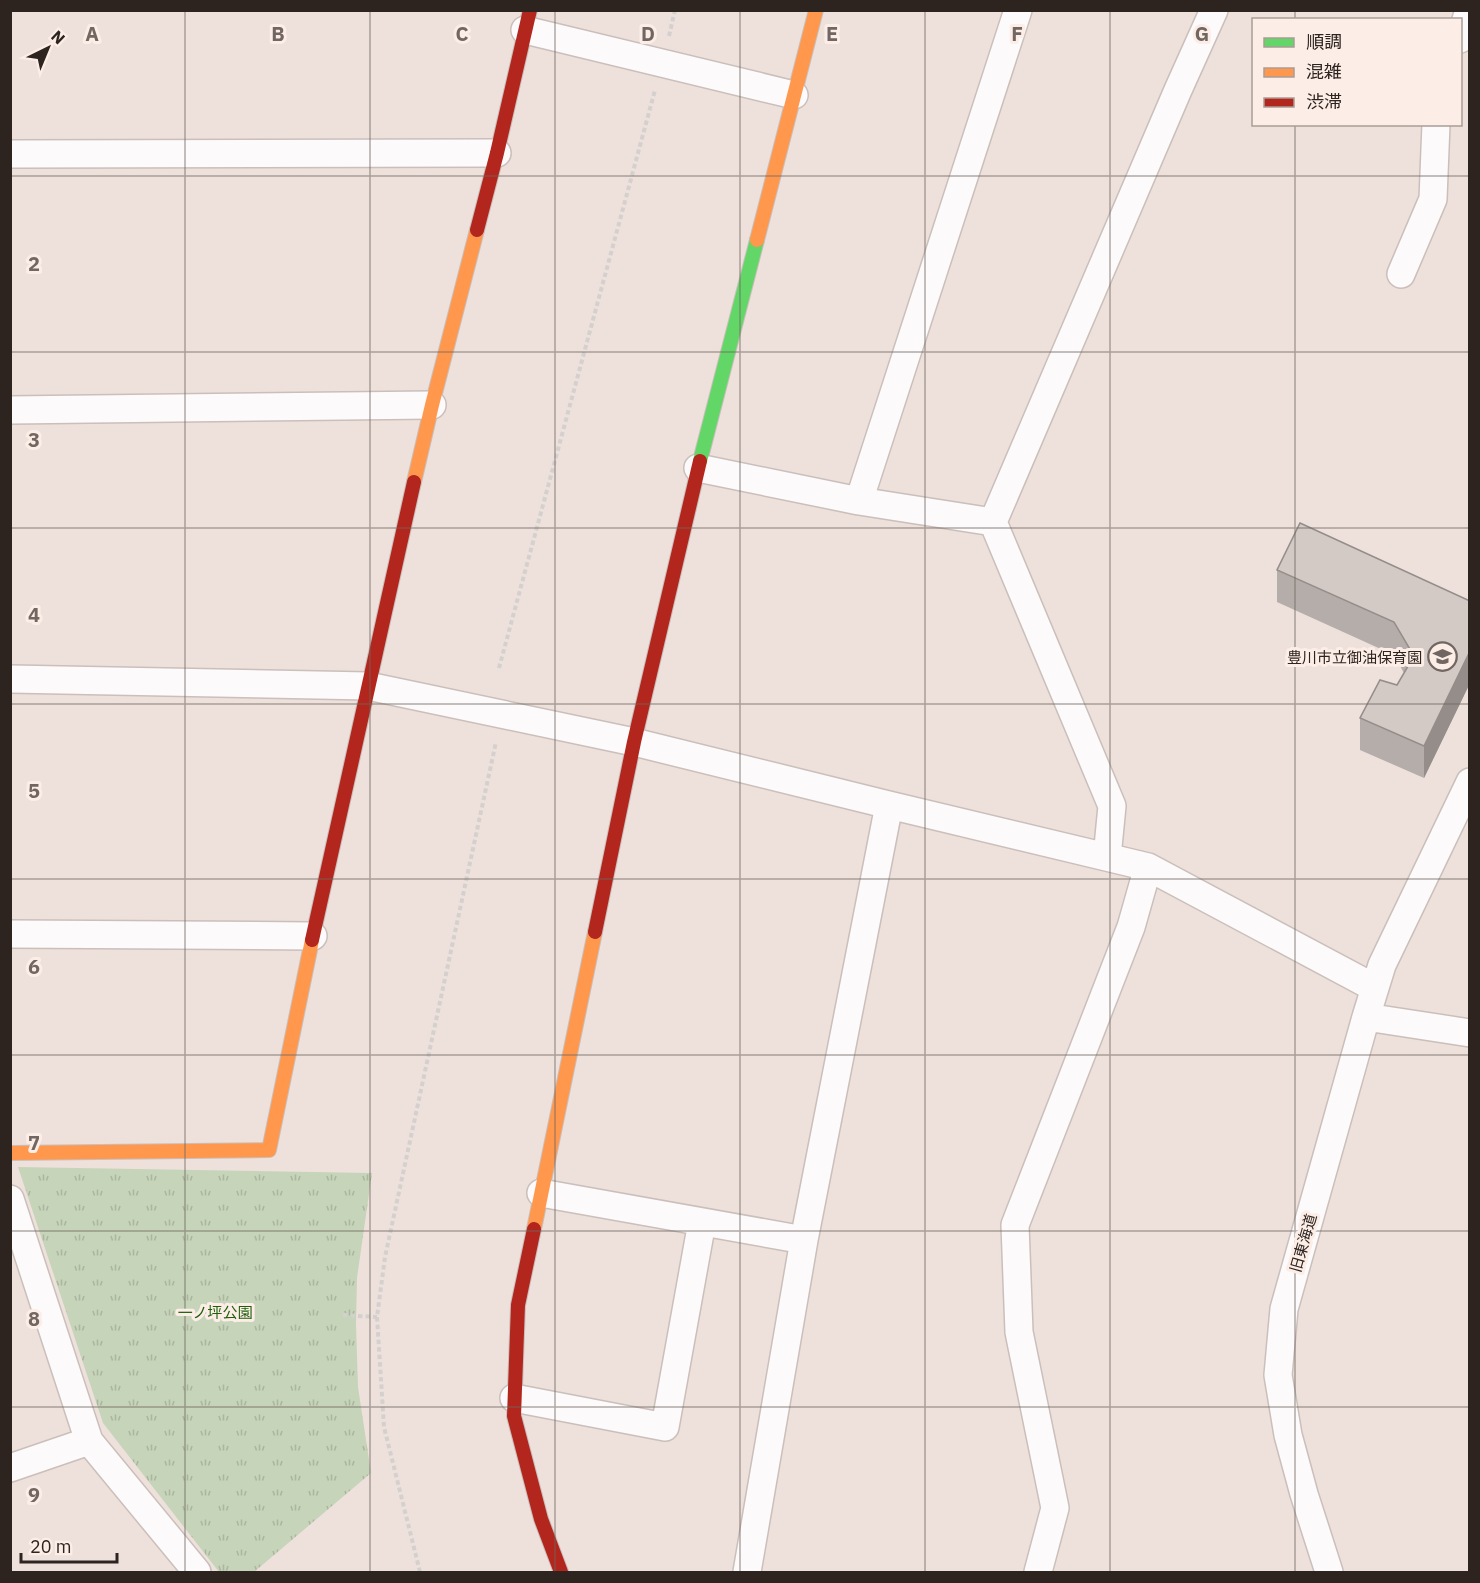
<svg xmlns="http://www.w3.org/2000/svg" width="1480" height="1583" font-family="'IBM Plex Sans','Noto Sans JP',sans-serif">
	<defs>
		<pattern id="grass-tufts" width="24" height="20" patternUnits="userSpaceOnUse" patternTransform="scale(1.5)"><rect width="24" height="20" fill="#c6d4b9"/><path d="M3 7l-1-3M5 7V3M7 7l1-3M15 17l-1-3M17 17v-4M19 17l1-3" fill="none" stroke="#aab69f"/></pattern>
	</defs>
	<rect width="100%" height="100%" fill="#eee1db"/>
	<path fill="url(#grass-tufts)" d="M18 1167 372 1173 357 1278 356 1324 358 1387 371 1473 254 1572H219L103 1423Z"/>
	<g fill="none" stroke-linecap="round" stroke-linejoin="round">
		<defs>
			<path id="street" d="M525 30 794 95
				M1460 39 1469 10
				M10 154 497 153
				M1401 274 1433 199 1436 124
				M10 410 432 405
				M698 468 859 501 993 522
				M859 501 1018 10
				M10 679 368 686 634 742 889 805 1148 867 1375 988
				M1107 857 1112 806 993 522 1178 90 1214 10
				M10 934 313 936
				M1366 1017 1470 1033
				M541 1193 804 1240
				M10 1199 89 1441 197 1572
				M514 1398 665 1427 702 1222
				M10 1468 89 1441
				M747 1572 804 1240 889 805
				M1038 1572 1055 1508 1019 1332 1015 1225 1131 927 1148 867
				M1329 1572 1304 1494 1288 1435 1278 1375 1284 1309 1366 1017 1382 965 1470 782"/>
			<path id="fast" d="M700 461 757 240"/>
			<path id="slow" d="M757 240 816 10
				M414 482 432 405 477 230
				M10 1153 269 1150 312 940
				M534 1229 595 932"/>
			<path id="jam" d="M477 230 497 153 530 10
				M595 932 634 742 700 461
				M312 940 414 482
				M534 1229 518 1305 514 1416 541 1519 561 1572"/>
		</defs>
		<use href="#street" stroke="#cabfbb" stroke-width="30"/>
		<use href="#fast" stroke="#cabfbb" stroke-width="16"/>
		<use href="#slow" stroke="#cabfbb" stroke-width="16"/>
		<use href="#jam" stroke="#cabfbb" stroke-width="16"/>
		<path stroke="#d4d0ce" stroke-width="4" stroke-dasharray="4.5 3" stroke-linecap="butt" d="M669 36 675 10
			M499 668 655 90
			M343 1315 377 1317
			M420 1572 384 1427 377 1317 385 1257 496 742"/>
		<use href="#street" stroke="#fcfafa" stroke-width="27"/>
		<use href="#fast" stroke="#63d668" stroke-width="14"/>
		<use href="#slow" stroke="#ff974d" stroke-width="14"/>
		<use href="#jam" stroke="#b3261e" stroke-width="14"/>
	</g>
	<path fill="#b5ada9" d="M1277 570 1470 601V683L1424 778 1360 750V718L1397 685 1404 673 1394 655 1277 602Z"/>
	<path fill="#948d8a" d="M1470 651V683L1424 778V746Z"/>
	<path fill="#d3c9c5" stroke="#948d8a" stroke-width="1.5" d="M1300 523 1470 601V651L1424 746 1360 718 1380 680 1397 685 1414 656 1394 622 1277 570Z"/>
	<path fill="none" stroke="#716661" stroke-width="1.5" stroke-opacity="0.55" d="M185 10V1572M370 10V1572M555 10V1572M740 10V1572M925 10V1572M1110 10V1572M1295 10V20M1295 124V1572M10 176H1470M10 352H1470M10 528H1470M10 704H1470M10 879H1470M10 1055H1470M10 1231H1470M10 1407H1470"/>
	<defs>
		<symbol id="school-ring" viewBox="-11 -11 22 22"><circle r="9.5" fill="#fcede7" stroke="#716661" stroke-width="1.5"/><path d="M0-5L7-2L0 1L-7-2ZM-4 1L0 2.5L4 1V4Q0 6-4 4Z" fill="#716661"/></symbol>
	</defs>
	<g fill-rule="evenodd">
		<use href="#school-ring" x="1426" y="640" width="33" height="33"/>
	</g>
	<g text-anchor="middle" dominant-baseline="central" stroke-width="6" stroke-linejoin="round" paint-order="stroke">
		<g font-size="15" fill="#2d2420" stroke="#fcede7" text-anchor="end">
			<text x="1422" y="657">豊川市立御油保育園</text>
		</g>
		<g font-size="15" fill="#2d2420" stroke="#fcede7">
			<text transform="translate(1303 1243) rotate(-74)">旧東海道</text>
		</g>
		<g font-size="15" fill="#1b5f08" stroke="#fcede7">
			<text x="215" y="1312">一ノ坪公園</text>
		</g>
	</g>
	<g font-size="20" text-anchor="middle" font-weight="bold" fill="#716661" stroke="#fcede7" stroke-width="6" stroke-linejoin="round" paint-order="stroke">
		<text x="92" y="41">A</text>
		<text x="278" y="41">B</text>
		<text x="462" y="41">C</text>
		<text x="648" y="41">D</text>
		<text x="832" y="41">E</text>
		<text x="1017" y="41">F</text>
		<text x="1202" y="41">G</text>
		<text x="34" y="271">2</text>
		<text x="34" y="447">3</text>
		<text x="34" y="622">4</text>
		<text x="34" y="798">5</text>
		<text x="34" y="974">6</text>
		<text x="34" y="1150">7</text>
		<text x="34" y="1326">8</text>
		<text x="34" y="1502">9</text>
	</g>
	<rect width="1480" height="1583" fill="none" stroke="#2d2420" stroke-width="24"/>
	<rect x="1252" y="18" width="210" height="108" fill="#fcede7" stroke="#a99d97" stroke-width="1.5"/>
	<rect x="1264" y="38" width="30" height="9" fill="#63d668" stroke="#a99d97" stroke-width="1.5"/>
	<text x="1306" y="48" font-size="18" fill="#2d2420">順調</text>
	<rect x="1264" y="68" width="30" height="9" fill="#ff974d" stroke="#a99d97" stroke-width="1.5"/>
	<text x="1306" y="78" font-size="18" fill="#2d2420">混雑</text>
	<rect x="1264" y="98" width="30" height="9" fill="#b3261e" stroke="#a99d97" stroke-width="1.5"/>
	<text x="1306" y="108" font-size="18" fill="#2d2420">渋滞</text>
	<g transform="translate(48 48) rotate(43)" stroke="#fcede7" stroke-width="4.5" paint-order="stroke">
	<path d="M0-4.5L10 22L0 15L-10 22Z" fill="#2d2420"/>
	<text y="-9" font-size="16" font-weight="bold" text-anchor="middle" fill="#2d2420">N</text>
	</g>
	<path d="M21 1553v9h96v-9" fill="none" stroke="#2d2420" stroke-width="3"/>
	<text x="30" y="1553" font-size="18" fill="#2d2420" stroke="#fcede7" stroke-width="4.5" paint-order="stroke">20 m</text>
</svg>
